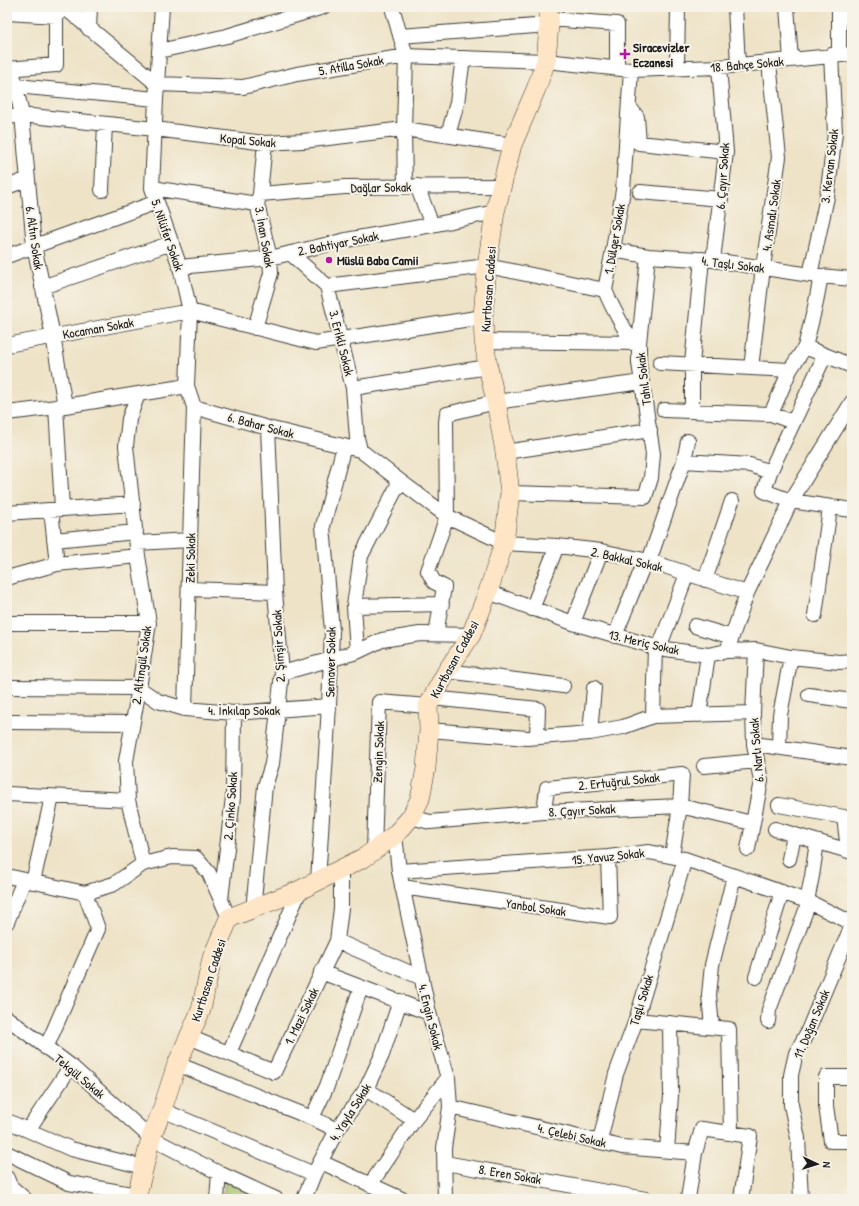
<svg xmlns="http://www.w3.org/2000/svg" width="859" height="1206" font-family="'Patrick Hand',sans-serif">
	<rect width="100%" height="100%" fill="#f7f3e8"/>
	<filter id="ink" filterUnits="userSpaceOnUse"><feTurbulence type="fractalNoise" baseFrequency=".025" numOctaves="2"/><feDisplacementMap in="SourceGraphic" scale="8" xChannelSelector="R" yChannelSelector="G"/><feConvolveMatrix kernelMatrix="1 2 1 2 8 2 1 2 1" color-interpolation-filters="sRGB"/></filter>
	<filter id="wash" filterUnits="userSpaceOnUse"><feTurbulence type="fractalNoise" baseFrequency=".012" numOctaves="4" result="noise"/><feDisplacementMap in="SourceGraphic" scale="16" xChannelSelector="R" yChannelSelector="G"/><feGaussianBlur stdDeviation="0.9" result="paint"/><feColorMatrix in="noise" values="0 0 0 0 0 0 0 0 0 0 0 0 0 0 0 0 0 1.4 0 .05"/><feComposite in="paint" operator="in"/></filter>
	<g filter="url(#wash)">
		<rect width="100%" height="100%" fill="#eee3c7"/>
		<path fill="#a5c46c" stroke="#607044" d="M7 882 16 885 7 908Z
			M225 1181 261 1199H223Z"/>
	</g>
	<g filter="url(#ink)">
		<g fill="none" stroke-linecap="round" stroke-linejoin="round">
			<defs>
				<path id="minor" d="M64 7 157 84
					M162 7 156 99 152 188 180 267 190 311 187 386 194 407 268 428 360 450 400 481 447 516 504 543 557 546 601 551 649 561 747 593
					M392 7 406 56 404 129 405 186
					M735 7 738 65
					M787 7 791 60
					M839 7V55
					M7 13 56 16
					M549 19 617 24V68
					M89 29 90 7
					M400 36 549 25
					M159 51 227 36 323 7
					M677 68 678 7
					M7 69 56 65V16L65 7
					M12 69 22 115 34 246 53 336 65 406
					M157 84 243 87 297 74 406 56 546 61 631 70 719 67 852 54
					M16 86 156 99
					M631 109 637 117 639 143 726 152
					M7 117 22 115 155 129 265 143 303 141 404 129 512 145
					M448 135 457 103 463 58
					M417 186 432 225
					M7 187 28 179
					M152 188 257 204
					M102 190 105 124
					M640 192 721 199
					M260 194 345 187 502 186
					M613 250 648 256 713 260 810 275 852 279
					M290 253 327 286 353 388 357 438 360 450
					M7 256 157 202
					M713 260 726 152 719 67
					M180 267 270 258 346 240 432 225 495 212
					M810 275 827 197 835 133 831 55
					M327 286 487 266 605 290 613 250 623 190 631 70
					M42 287 172 243
					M605 290C612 309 623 325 632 343
					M255 328 271 273 270 258 257 204 260 194 265 143
					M484 341 639 343
					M7 345 190 311 316 343 483 317
					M805 347 852 366
					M825 355 770 472 764 491 791 501 852 510
					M660 363 790 370
					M751 368 763 267 779 157 769 63
					M353 388 488 367
					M138 394 129 419 126 446 138 556 149 623 139 688 126 761 128 800 143 864
					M56 407 62 508
					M664 410 771 414 793 422
					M692 411V364L702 259
					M7 413 65 406 187 386
					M771 414 790 370 805 347 815 307 821 276
					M505 452 650 430
					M684 461 750 465 770 472
					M510 493 645 497 651 478 653 454 639 363V343L648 256
					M51 510 57 564
					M7 513 133 504
					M54 540 136 532
					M137 543 190 540
					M649 561 684 461 688 441
					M7 578 57 564 138 556
					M705 580 732 501
					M189 589 275 592
					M488 592 573 623 659 648 708 655 727 651 756 650 791 657 839 662 852 661
					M354 606 442 604
					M532 609 557 546
					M815 615 830 508
					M7 623H149
					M573 623 601 551
					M695 626 732 637
					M436 634 444 587 434 582 428 571 447 516 446 422 447 414 496 402 642 382
					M615 636 645 561
					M659 648 687 574
					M727 651 747 593 791 501 852 402
					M357 652 354 606 361 556 400 481
					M447 671 563 686
					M282 673 357 652 382 640 420 634 471 635
					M7 687 139 688 158 701 185 709 234 713 329 706
					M809 695 852 701
					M432 698 538 709 537 737
					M185 709 194 407
					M699 715 708 655
					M653 716 655 647
					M7 722 132 723
					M429 730 527 738 590 733 623 727 653 716 753 713
					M590 733 594 688
					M754 744 852 758
					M779 747 780 715 791 657
					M704 766 757 761
					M7 794 128 800
					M779 805 844 817 848 850
					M544 812 547 788 682 774 680 806 672 856
					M411 817 430 822 544 812 680 806 752 823
					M775 829 852 852
					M395 835 399 871 429 1013 448 1078 450 1107 444 1148 445 1199
					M748 849 761 781 754 744 753 713 756 650
					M374 850 379 702 428 706
					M789 859 794 835
					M399 871 608 857 649 852 685 859 807 901 852 923
					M7 876 85 893 114 884 143 864 172 857 196 858 209 873 229 918
					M318 881 329 706 332 631 323 526 344 446
					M33 882 52 797
					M402 887 610 917 608 857
					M221 899 233 797 234 713
					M807 901 812 876 817 842
					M253 910 265 786 272 764 282 673 275 592 268 428
					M7 922 24 880
					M337 941 422 978
					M321 972 429 1013
					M756 977 782 892
					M7 1018 71 1066 151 1138 219 1173 276 1199
					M636 1020 729 1029 731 1133
					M768 1021 769 1010 809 902
					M712 1027 709 995 712 965 734 876
					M189 1037 274 1072 337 941 341 908V870
					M46 1048 98 929 85 893
					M229 1053 300 890
					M177 1064 312 1118 337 1130
					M852 1077H826V1106L831 1141H852
					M366 1089 414 1120
					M450 1107 622 1147 695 1153
					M162 1110 314 1174
					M312 1118 327 1086 361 987
					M7 1121 71 1149 144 1167
					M28 1130 71 1066
					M600 1141 616 1074 636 1020 685 859
					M667 1151 671 1095 670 1023
					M7 1153 69 1183 137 1195
					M321 1162 402 1199
					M445 1163 646 1199
					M7 1178 10 1186 25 1199
					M370 1185 414 1120 448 1078
					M217 1199 219 1173
					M304 1199 314 1174 337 1130 366 1089 382 1055 400 1001
					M688 1199 695 1153 702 1129 750 1136 741 1199
					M801 1199 798 1138 791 1105V1075L796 1053 807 1033 852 925"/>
				<path id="secondary" d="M136 1199 151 1138 162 1110 177 1064 201 1010 212 958 229 918 300 890 365 857 395 835 411 817 420 799 426 768 429 730 428 706 447 671 471 635 488 592 504 543 510 493 505 452 496 402 488 367 484 341 483 317 487 266 495 212 512 145 536 89 546 61 549 25 548 7"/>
			</defs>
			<use href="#minor" stroke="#3c3a36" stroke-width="16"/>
			<use href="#secondary" stroke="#3c3a36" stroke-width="20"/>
			<use href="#minor" stroke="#fff" stroke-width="14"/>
			<use href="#secondary" stroke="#fde5c5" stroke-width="19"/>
		</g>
	</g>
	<g fill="#b5179e" stroke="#f7f3e8" stroke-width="1.5">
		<path d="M623 48h4v4h4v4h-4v4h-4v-4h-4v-4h4z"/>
		<circle cx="329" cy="260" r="4"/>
	</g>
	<g text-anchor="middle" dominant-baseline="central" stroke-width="4" stroke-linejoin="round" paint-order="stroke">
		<g font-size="13" font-weight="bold" fill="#1c1c1c" stroke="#f7f3e8" text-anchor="start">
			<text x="633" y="47">Siracevizler<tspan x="633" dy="15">Eczanesi</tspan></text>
			<text x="337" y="260">Müslü Baba Camii</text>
		</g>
		<g font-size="13" fill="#1c1c1c" stroke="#f7f3e8">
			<text transform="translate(747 64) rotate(-5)">18. Bahçe Sokak</text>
			<text transform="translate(351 65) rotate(-10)">5. Atilla Sokak</text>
			<text transform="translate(248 140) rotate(5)">Kopal Sokak</text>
			<text transform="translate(829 166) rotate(-83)">3. Kervan Sokak</text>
			<text transform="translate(722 176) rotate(-86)">6. Çayır Sokak</text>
			<text transform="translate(381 187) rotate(-1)">Dağlar Sokak</text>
			<text transform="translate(771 215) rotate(-82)">4. Asmalı Sokak</text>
			<text transform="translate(168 235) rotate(71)">5. Nilüfer Sokak</text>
			<text transform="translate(265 237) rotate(80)">3. İnan Sokak</text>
			<text transform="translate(35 238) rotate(82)">6. Altın Sokak</text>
			<text transform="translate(614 239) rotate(-80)">1. Dülger Sokak</text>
			<text transform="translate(338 243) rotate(-11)">2. Bahtiyar Sokak</text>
			<text transform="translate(733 264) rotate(7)">4. Taşlı Sokak</text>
			<text transform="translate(488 289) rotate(-86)">Kurtbasan Caddesi</text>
			<text transform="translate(98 328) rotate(-10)">Kocaman Sokak</text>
			<text transform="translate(342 343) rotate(76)">3. Erikli Sokak</text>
			<text transform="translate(643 379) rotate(-97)">Tahıl Sokak</text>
			<text transform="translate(261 425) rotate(15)">6. Bahar Sokak</text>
			<text transform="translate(190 558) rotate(-89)">Zeki Sokak</text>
			<text transform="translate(627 559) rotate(13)">2. Bakkal Sokak</text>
			<text transform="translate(644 642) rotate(13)">13. Meriç Sokak</text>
			<text transform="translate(278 646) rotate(-93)">2. Şimşir Sokak</text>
			<text transform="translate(454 659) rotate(-61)">Kurtbasan Caddesi</text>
			<text transform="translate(330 662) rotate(-89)">Semaver Sokak</text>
			<text transform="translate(141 665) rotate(-82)">2. Altıngül Sokak</text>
			<text x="244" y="710">4. İnkılap Sokak</text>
			<text transform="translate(756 750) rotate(-95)">6. Narlı Sokak</text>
			<text transform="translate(378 752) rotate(-88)">Zengin Sokak</text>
			<text transform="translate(619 781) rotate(-6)">2. Ertuğrul Sokak</text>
			<text transform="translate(230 806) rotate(-86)">2. Çinko Sokak</text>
			<text transform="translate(582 810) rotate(-3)">8. Çayır Sokak</text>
			<text transform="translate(608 856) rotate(-6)">15. Yavuz Sokak</text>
			<text transform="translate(536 907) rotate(8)">Yanbol Sokak</text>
			<text transform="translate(208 980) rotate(-72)">Kurtbasan Caddesi</text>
			<text transform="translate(641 1000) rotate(-73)">Taşlı Sokak</text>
			<text transform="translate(301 1016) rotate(-64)">1. Mazi Sokak</text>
			<text transform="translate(431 1017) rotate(76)">4. Engin Sokak</text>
			<text transform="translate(811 1024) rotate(-67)">11. Doğan Sokak</text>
			<text transform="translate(80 1076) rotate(40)">Tekgül Sokak</text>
			<text transform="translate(350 1112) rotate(-58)">4. Yayla Sokak</text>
			<text transform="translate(572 1135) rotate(13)">4. Çelebi Sokak</text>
			<text transform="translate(510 1174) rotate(10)">8. Eren Sokak</text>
		</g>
	</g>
	<rect width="859" height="1206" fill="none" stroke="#f7f3e8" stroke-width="24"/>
	<g transform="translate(817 1164) rotate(94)" stroke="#f7f3e8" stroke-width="3" paint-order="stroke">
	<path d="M0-3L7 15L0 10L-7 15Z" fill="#1c1c1c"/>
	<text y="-6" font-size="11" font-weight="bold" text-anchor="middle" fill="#1c1c1c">N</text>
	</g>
</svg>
